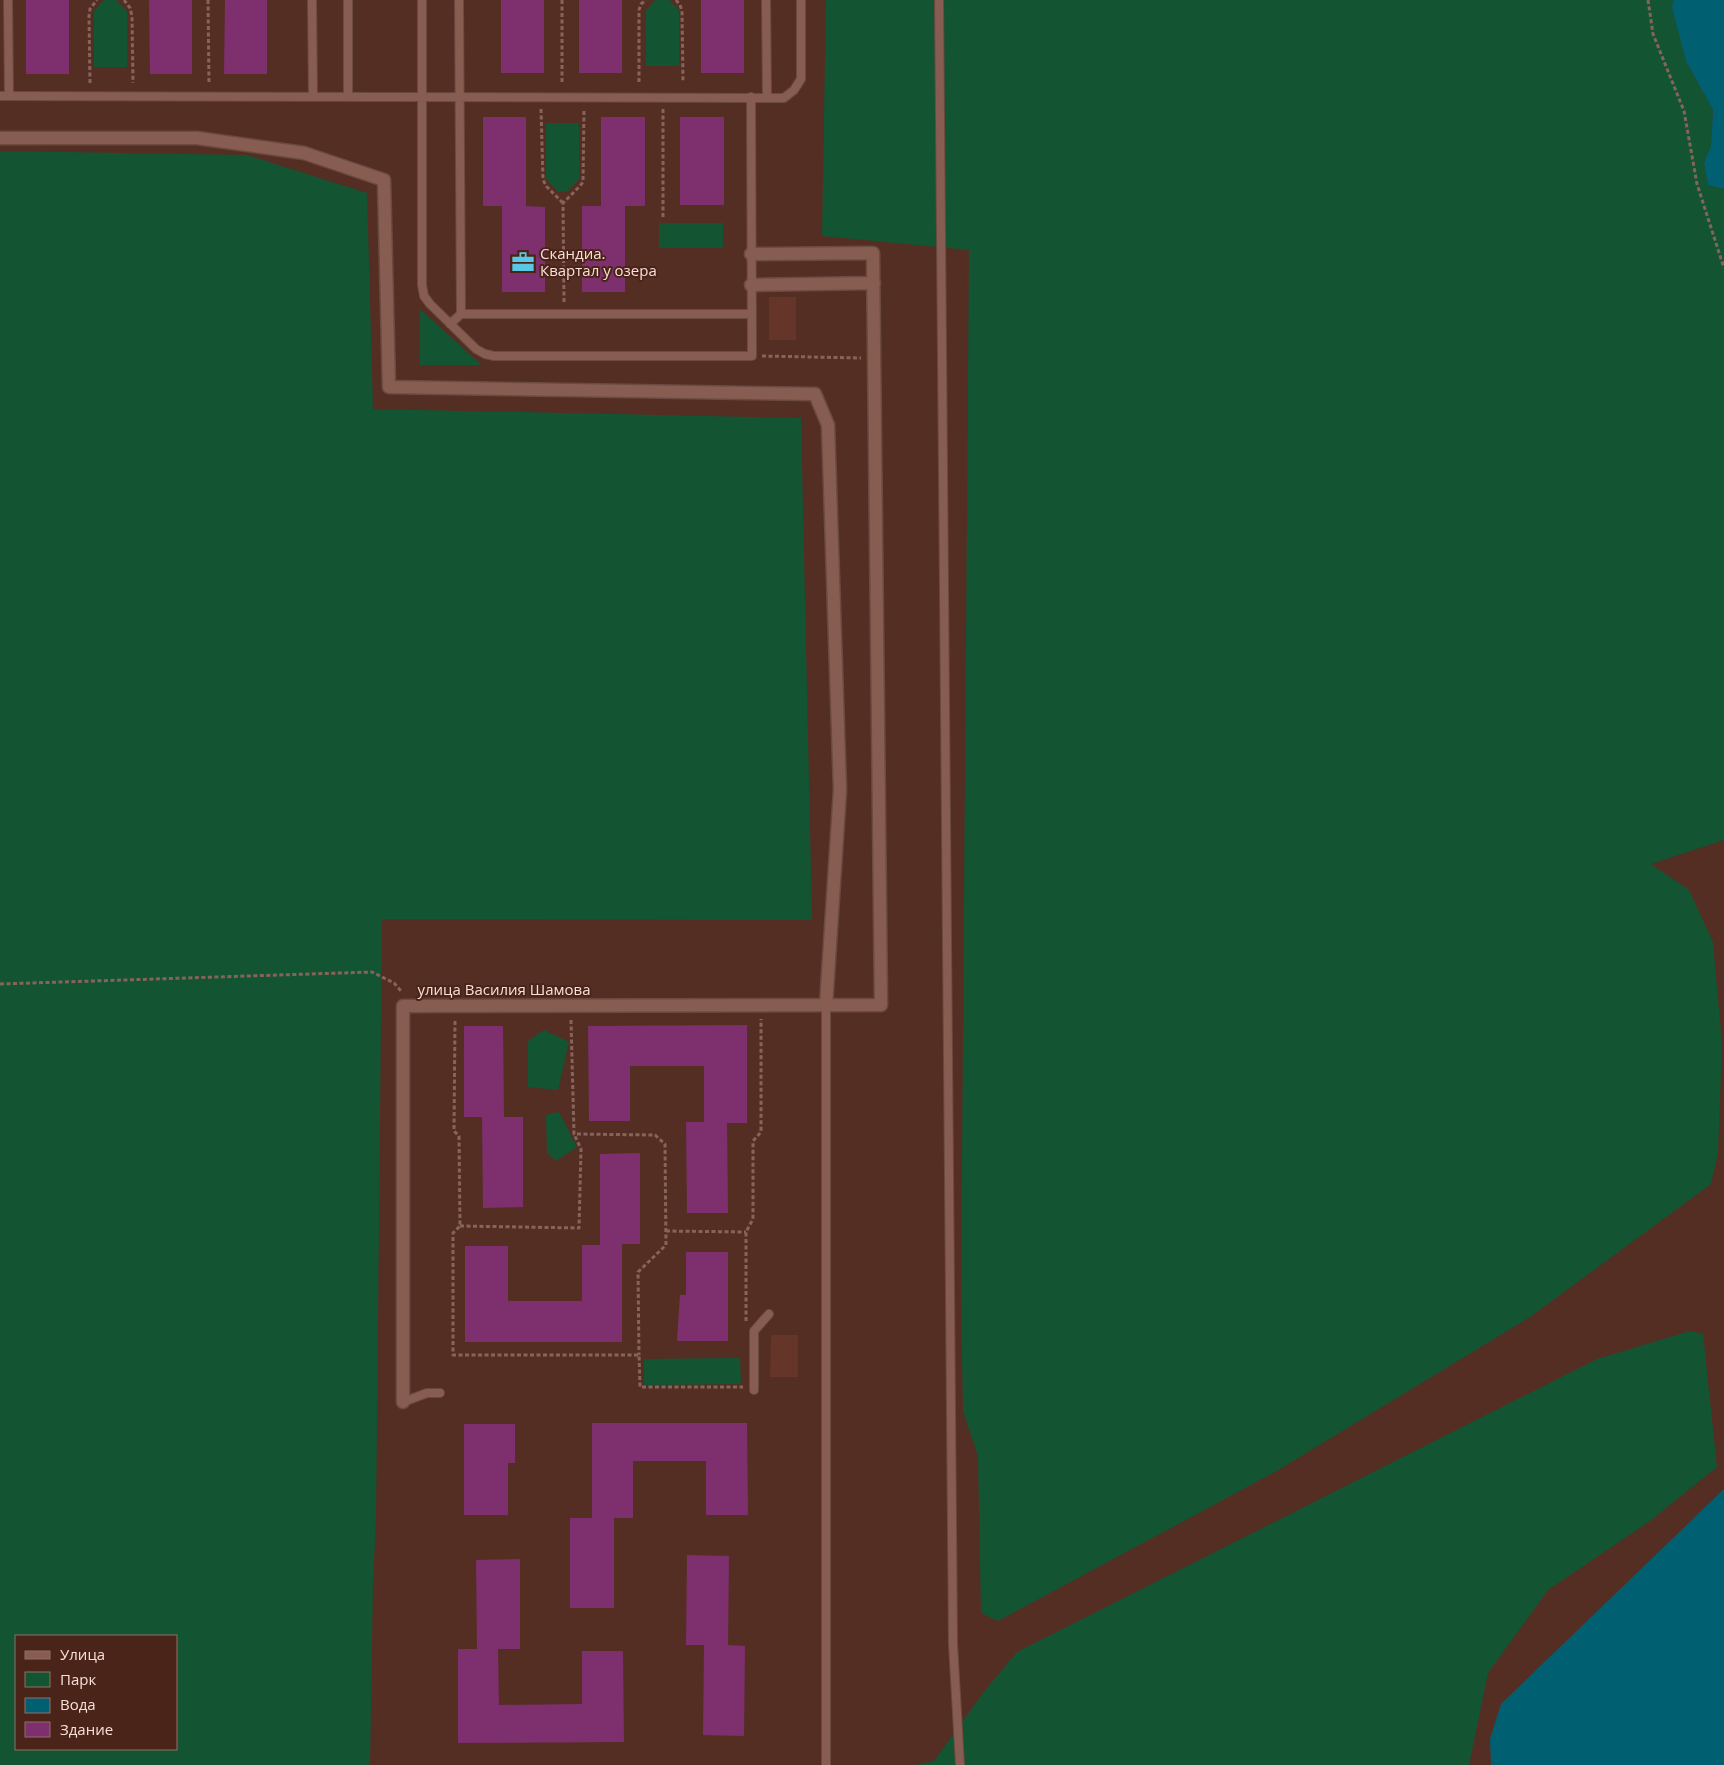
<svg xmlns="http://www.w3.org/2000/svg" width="1724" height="1765" font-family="'Open Sans',sans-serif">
	<rect width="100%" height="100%" fill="#552e23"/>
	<path fill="#643528" d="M769 297H796V340H769Z
		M771 1335H798V1377H770Z"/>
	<path fill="#135433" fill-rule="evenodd" d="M104 0H116L127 11V67H94V11Z
		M655 0H669L679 10V66H646V10Z
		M826 0H1673L1672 8 1686 61 1713 110 1711 146 1704 163 1708 185 1724 189V840L1651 864 1689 890 1713 942 1722 1044 1718 1153 1711 1184 1530 1317 1275 1472 998 1621 981 1613 978 1456 963 1411 961 1296 969 250 822 236Z
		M546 123H579V179L568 191 558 192 546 179Z
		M0 151 247 155 367 193 373 409 801 418 812 920 382 919 376 1520 373 1580 370 1765H0ZM16 1636H176V1749H16Z
		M659 223H723V248H659Z
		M420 309 475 359 481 365H420Z
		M544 1030 569 1042 558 1090 528 1087V1041Z
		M559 1112 577 1147 556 1161 547 1153 546 1115Z
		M1690 1331 1703 1334 1717 1467 1650 1521 1548 1590 1488 1673 1469 1765H915L934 1761 983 1693 1017 1652 1597 1359Z
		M740 1358 741 1384 644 1385V1359Z"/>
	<path fill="#006072" d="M1673 0H1724V189L1708 185 1704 163 1711 146 1713 110 1686 61 1672 8Z
		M1724 1489V1765H1491L1490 1739 1501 1704Z"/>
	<path fill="#7e2f6d" d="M26 0H69V74H26Z
		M149 0H192V74H150Z
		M225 0H267V74H224Z
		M501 0H544V73H501Z
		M579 0H622V73H579Z
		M701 0H744V73H701Z
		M483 117H526V206L545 207V292H502V206H483Z
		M601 117H645V206H625V292H582V206H601Z
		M680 117H724V205H680Z
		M747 1025V1123H727L728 1213H687L686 1122H704V1066H630V1121H589L588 1026Z
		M464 1026H503L504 1117H523V1207L483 1208 482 1117H464Z
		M640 1153V1244H622V1342H465V1246H508V1301H582V1245H600V1154Z
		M686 1252H728V1341H677L680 1295H686Z
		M592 1423H747L748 1515H706V1461H633V1518H614V1608H570V1518H592Z
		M464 1424H515V1463H508V1515H464Z
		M687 1555 729 1556 728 1645 745 1646 744 1736 703 1735 704 1645H686Z
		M520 1559V1649H498L499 1705 582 1704V1651H623L624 1742 458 1743V1649H477L476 1560Z"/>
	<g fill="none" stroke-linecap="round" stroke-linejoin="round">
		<defs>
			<path id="service" d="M8 0 9 96
				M312 0 313 96
				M348 0V97
				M422 0V285L424 296 430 304 476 349 485 354 494 356H752L751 97
				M459 0 461 314
				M766 0 767 97
				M939 0 953 1644 960 1765
				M0 96 784 98 794 90 801 79V0
				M450 324 461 314H751
				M754 1390V1331L769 1314
				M403 1402 427 1393H440
				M826 1765V1005"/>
			<path id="minor" d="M0 138H197L304 153 384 180 389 387 815 394 828 425 840 790 826 1005
				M751 285 874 283
				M403 1402V1006L881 1005 873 253 751 254"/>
		</defs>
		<use href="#service" stroke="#6b4a40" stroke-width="10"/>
		<use href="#minor" stroke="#6b4a40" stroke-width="15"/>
		<path stroke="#87645a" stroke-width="3" stroke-dasharray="4 2.5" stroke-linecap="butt" d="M124 0 130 8 132 16 133 83
			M208 0 209 83
			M562 0V82
			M676 0 680 5 682 11 683 82
			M1648 0 1653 34 1684 111 1697 184 1724 268
			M639 82V10L641 4 646 0
			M90 83 89 16 90 9 97 0
			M541 109 543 180 547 187 563 203
			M663 109V218
			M564 302 563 203 580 186 583 182 584 109
			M762 356 861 358
			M0 984 372 972 394 983 402 992
			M571 1020 574 1134 655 1135 665 1144 666 1245 638 1272 639 1355
			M455 1021 454 1131 459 1136 460 1226 453 1233V1355H639L640 1387H743
			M460 1226 579 1228 581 1149 574 1134
			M666 1231 746 1232
			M746 1321V1232L753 1219V1141L761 1132V1019"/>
		<use href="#service" stroke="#885d51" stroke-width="8"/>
		<use href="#minor" stroke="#885d51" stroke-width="12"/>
	</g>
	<defs>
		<symbol id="office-bare" viewBox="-9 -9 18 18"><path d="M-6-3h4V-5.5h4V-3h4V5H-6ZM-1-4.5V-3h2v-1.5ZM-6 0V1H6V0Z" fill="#59c8e4" stroke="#4a2419" stroke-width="2.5" paint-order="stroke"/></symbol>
	</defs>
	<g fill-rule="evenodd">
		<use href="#office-bare" x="507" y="246" width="32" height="32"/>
	</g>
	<g text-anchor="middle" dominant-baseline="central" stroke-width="4" stroke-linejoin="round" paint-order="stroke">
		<g font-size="15" fill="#f8dfd7" stroke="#4a2419" text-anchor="start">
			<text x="540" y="253">Скандиа.<tspan x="540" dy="17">Квартал у озера</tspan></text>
		</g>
		<g font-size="15" fill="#f8dfd7" stroke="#4a2419">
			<text x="504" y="989">улица Василия Шамова</text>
		</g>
	</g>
	<rect x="15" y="1635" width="162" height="115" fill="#4a2419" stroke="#906f65"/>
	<rect x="25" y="1651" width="25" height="8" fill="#885d51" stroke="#906f65"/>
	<text x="60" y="1660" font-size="15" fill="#f8dfd7">Улица</text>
	<rect x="25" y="1672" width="25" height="15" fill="#135433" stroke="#906f65"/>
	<text x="60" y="1685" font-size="15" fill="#f8dfd7">Парк</text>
	<rect x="25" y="1698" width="25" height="15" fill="#006072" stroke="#906f65"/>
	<text x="60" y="1710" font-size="15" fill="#f8dfd7">Вода</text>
	<rect x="25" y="1722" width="25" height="15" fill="#7e2f6d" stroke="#906f65"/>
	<text x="60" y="1735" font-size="15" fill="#f8dfd7">Здание</text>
</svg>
